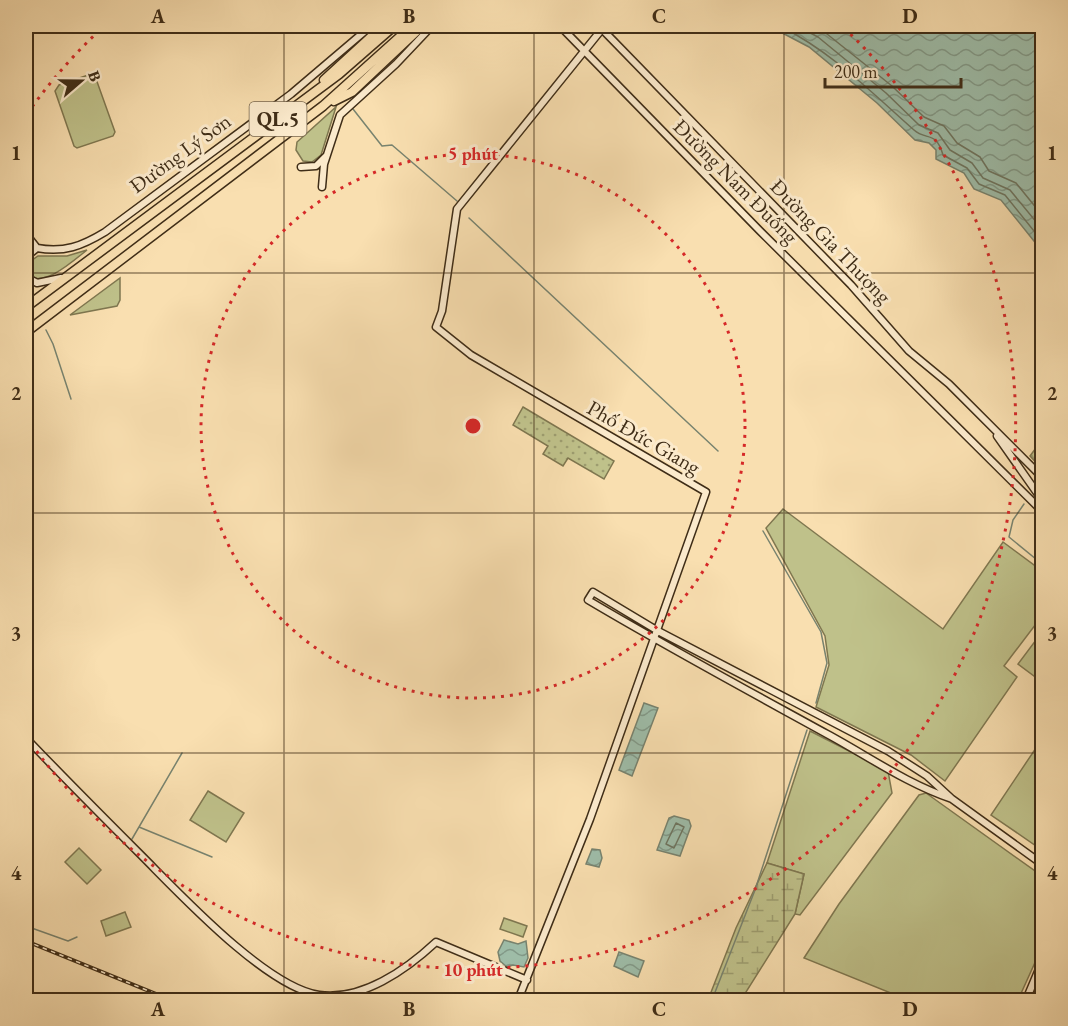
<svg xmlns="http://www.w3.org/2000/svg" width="1068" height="1026" font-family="'EB Garamond',serif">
	<defs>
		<pattern id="forest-firs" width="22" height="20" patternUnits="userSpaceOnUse" patternTransform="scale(1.5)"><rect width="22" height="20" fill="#bfc18a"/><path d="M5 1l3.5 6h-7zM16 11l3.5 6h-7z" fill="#9d9d70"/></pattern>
		<pattern id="wetland-marsh" width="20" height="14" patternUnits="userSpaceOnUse" patternTransform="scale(1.5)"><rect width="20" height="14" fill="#bfc18a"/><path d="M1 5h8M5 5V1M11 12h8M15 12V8" fill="none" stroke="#9d9d70"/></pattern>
		<pattern id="park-dots" width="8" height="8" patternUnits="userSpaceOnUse" patternTransform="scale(1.5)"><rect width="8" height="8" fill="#bfc18a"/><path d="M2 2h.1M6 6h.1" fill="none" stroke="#9d9d70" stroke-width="1.8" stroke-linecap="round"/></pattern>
		<pattern id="water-waves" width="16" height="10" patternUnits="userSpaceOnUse" patternTransform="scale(1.5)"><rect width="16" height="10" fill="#9ebda9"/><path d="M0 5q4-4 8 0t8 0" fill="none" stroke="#829a89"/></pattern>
	</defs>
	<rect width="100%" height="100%" fill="#f9dfb0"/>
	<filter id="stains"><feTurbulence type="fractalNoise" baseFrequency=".00333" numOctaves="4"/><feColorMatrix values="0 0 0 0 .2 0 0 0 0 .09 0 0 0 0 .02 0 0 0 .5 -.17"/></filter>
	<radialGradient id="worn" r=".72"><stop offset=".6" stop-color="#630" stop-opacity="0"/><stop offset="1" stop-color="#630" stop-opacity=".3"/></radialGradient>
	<path fill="#bfc18a" stroke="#7f7750" stroke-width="1.5" d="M91 74 95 76 115 132 113 136 77 148 74 146 55 91 59 85Z
		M336 107 321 155 312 162 303 161 296 150 297 142Z
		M87 250C73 261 44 288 28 275V263L38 256H67Z
		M120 278V300L117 306 70 315Z
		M783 509 943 629 1003 542 1042 571V616L1004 666 1017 677 945 781 911 755 816 707 829 665 825 636 766 528Z
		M1042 632V682L1018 664Z
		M810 731 888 771 892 793 800 915 795 914 804 874 767 863Z
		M1042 739V850L991 815Z
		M208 791 244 813 226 842 190 820Z
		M926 793 1042 876V947L1018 1000H908L804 958 839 904 919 795Z
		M79 848 101 870 87 884 65 862Z
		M125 912 131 927 106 936 101 921Z
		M504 918 527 926 523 937 500 929Z"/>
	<path fill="url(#forest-firs)" stroke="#7f7750" stroke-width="1.5" d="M1036 448 1042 454V469L1030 456Z"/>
	<path fill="url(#wetland-marsh)" stroke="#7f7750" stroke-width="1.5" d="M767 863 804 874 795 914 741 1000H708L736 928Z"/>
	<path fill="url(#park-dots)" stroke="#7f7750" stroke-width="1.5" d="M523 407 614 461 604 479 568 458 563 466 543 454 548 446 513 425Z"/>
	<path fill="url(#water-waves)" stroke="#78836f" stroke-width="1.5" d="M769 26H1042V251L1001 200 974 189 964 173 936 159V150L929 143 915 140 877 103 809 47Z
		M644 703 658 708 632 776 619 770Z
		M674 816 689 820 691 826 680 856 657 850 669 818Z
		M592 849 600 850 602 858 599 867 586 864Z
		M504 940 518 944 526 941 528 958 524 967 513 965 507 967 500 961 498 952Z
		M619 952 644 961 638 977 614 966Z"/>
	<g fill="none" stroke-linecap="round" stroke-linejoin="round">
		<path stroke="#6e7560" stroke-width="1.5" d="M780 26C832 52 871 92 914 130 926 141 936 130 943 155L967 168 979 184 1005 195 1042 241
			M797 26 818 37 886 93 919 125 938 133 950 150 972 163 983 178 1010 190 1042 229
			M817 26 892 86 924 117 944 126 957 143 980 157 989 171 1016 183 1042 215
			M676 823 684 827 674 848 666 844Z"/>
		<path stroke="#78836f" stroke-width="1.5" d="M353 109 382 146 392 145 457 201
			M469 218 718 451
			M46 330 53 344 71 399
			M1024 504 1013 520 1009 537 1042 564
			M763 531 821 632 827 663 816 703
			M139 827 212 857
			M132 839 182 753
			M26 926 68 941 77 937
			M712 1000 755 890 807 730"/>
		<defs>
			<path id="secondary" d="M560 26 760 231 1042 511
				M599 26 851 285 909 351 949 384 1042 477
				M301 167 316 166 325 157
				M322 187 324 164 340 115 396 64 432 26
				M26 234 37 248
				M26 257 37 248C64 253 82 246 105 232L291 94 371 26
				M26 277 37 283 61 278
				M997 436 1042 500
				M26 738C63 777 102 816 141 855 180 894 266 987 319 995 362 1001 406 970 436 942L527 980
				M952 799C907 784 868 756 827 734 747 690 667 647 588 600L593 592 658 631 888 751 927 776 952 799 1042 864
				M518 1000 590 819 706 492 471 355 436 327 442 311 457 209 602 29
				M1026 1000 1042 962"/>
			<path id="primary" d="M26 995 38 1000"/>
			<path id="highway" d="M324 80 383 26
				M334 101 352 92 422 26
				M26 307 339 74 394 26
				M26 332 323 106 412 26"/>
		</defs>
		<use href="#secondary" stroke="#3f2d17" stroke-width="9"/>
		<use href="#primary" stroke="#3f2d17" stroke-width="10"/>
		<use href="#highway" stroke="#3f2d17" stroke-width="11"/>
		<use href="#secondary" stroke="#fbeacc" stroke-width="6"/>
		<use href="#primary" stroke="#f9dfb0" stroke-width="7"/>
		<use href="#highway" stroke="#f9dfb0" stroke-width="8"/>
		<defs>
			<path id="rail" d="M26 941 171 1000"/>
		</defs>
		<use href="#rail" stroke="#3f2d17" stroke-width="4"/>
		<use href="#rail" stroke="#fbeacc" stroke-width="1.5" stroke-dasharray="4.5" stroke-linecap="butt"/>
	</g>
	<path fill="none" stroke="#3f2d17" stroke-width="1.5" stroke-opacity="0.55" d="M284 26V1000M534 26V1000M784 26V1000M26 273H1042M26 513H1042M26 753H1042"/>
	<g fill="none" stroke="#d62828" stroke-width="3" stroke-dasharray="3 6">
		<circle cx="473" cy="426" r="272"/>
		<path d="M27 114A544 544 0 0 1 102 28M844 28A544 544 0 1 1 27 738"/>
	</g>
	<g text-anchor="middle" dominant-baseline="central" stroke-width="6" stroke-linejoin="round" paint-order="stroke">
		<rect fill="#fbeacc" stroke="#77664d" stroke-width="1.5" x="249.5" y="102" width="57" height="34" rx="4.5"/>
		<g font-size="20" font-weight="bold" fill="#3f2d17">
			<text x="278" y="119">QL.5</text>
		</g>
		<g font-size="21" fill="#3f2d17" stroke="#fbeacc">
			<text transform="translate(180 153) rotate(-36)">Đường Lý Sơn</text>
			<text transform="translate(736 181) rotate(45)">Đường Nam Đuống</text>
			<text transform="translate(831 241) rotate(46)">Đường Gia Thượng</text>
			<text transform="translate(644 437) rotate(30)">Phố Đức Giang</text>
		</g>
	</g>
	<circle cx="473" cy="426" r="9" fill="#d62828" stroke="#fbeacc" stroke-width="3"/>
	<g font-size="18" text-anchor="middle" font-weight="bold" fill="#d62828" stroke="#fbeacc" stroke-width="6" stroke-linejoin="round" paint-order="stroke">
		<text x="473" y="160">5 phút</text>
		<text x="473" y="976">10 phút</text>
	</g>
	<rect width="1068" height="1026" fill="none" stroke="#f9dfb0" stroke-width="66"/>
	<g transform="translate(81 81) rotate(70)" stroke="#fbeacc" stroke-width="4.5" paint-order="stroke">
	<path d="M0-4.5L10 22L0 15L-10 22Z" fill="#3f2d17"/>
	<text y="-9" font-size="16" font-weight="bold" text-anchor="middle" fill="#3f2d17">B</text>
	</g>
	<path d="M825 78v9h136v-9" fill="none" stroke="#3f2d17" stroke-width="3"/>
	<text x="834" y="78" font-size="18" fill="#3f2d17" stroke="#fbeacc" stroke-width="4.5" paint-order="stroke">200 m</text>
	<rect x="33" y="33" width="1002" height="960" fill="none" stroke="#3f2d17" stroke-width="2"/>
	<g font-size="20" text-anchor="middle" font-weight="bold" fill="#3f2d17">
		<text x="158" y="23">A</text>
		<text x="409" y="23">B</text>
		<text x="659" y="23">C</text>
		<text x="910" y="23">D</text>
		<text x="16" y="160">1</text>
		<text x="1052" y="160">1</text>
		<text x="16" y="400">2</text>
		<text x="1052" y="400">2</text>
		<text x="16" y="640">3</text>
		<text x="1052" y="640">3</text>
		<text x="16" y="880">4</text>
		<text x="1052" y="880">4</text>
		<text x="158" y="1016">A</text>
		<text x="409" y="1016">B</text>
		<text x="659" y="1016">C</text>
		<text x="910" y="1016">D</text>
	</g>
	<rect width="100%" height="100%" filter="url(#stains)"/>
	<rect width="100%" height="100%" fill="url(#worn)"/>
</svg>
